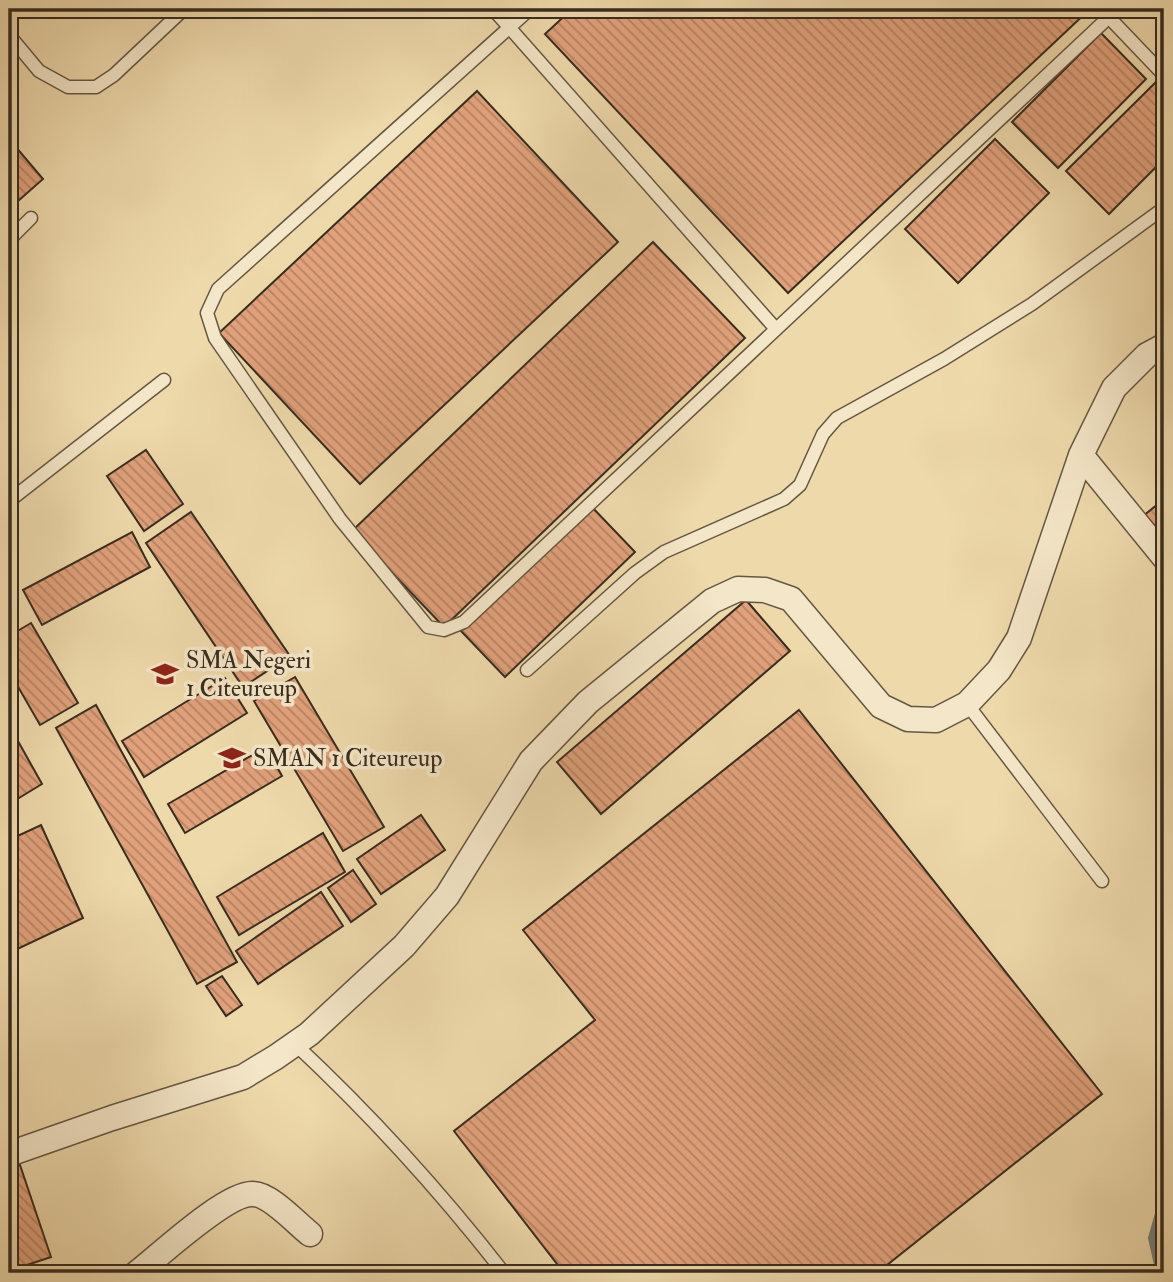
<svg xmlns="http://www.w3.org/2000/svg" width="1173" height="1282" font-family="'IM FELL Double Pica',serif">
	<defs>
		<pattern id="building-back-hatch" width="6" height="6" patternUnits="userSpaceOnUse" patternTransform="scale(1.75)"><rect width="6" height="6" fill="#e1a17b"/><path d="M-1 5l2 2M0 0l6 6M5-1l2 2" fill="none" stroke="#b78364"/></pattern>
	</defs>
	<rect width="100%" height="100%" fill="#eed9ab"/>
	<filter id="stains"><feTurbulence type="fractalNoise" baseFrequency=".00286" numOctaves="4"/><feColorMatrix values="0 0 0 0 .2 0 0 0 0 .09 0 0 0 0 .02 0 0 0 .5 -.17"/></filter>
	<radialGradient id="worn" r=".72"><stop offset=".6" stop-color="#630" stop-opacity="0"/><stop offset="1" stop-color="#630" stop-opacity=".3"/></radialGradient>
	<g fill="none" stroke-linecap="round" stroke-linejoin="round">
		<path stroke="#748078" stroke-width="8" d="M1160 1273 1152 1238 1164 1196"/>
	</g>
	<path fill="url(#building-back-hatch)" stroke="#382c20" stroke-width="2" d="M572 9H1090L788 293 545 34Z
		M1101 33 1146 79 1058 168 1012 122Z
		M1157 81 1164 88V159L1109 214 1066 171Z
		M477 91 618 242 360 484 219 333Z
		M9 139 43 179 9 209Z
		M995 139 1049 193 958 283 905 229Z
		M653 242 745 338 444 627 352 531Z
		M146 450 183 504 144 531 107 476Z
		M1164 499V545L1142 517Z
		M591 506 635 552 505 677 461 631Z
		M191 512 290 656 243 687 146 543Z
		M132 532 150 567 42 625 23 590Z
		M746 600 790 651 601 814 557 762Z
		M31 623 78 703 40 725 9 671V636Z
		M295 677 384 827 343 851 254 701Z
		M225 678 247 713 144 777 122 741Z
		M96 705 237 962 197 984 56 728Z
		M799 710 1102 1094 877 1273H564L454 1131 595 1020 523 930Z
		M9 725 42 784 9 804Z
		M266 747 282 776 185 833 168 804Z
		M421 815 445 850 381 894 357 859Z
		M41 825 83 918 9 953V840Z
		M323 833 345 872 239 935 217 897Z
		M353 870 376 904 351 922 328 888Z
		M321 892 343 926 258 984 236 951Z
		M222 976 242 1005 226 1016 206 986Z
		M19 1162 51 1257 9 1271V1165Z"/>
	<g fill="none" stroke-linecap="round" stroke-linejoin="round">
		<defs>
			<path id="service" d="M493 9 775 328
				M530 9 218 289 207 313 215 338 340 519 428 627 444 630 464 622 1109 17
				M1101 9 1164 75
				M9 35 39 71 68 87H96L114 75 184 9
				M9 240 31 218
				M9 501 164 380
				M527 670 635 573 664 552 784 499 800 485 823 434 837 418 944 359 1032 304 1164 208
				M967 704 1102 881
				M295 1044C371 1115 440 1191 504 1273"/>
			<path id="minor" d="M1081 455 1164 557
				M9 1154 112 1118 243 1077 276 1057 309 1034 404 946 447 896 531 761 588 702 712 601 738 589 765 590 791 599 881 706 908 719 936 720 967 704 999 670 1019 638 1081 455 1114 388 1147 355 1164 346
				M137 1273C159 1256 227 1192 253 1194 270 1194 296 1223 310 1234"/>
		</defs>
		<use href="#service" stroke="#665743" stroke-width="15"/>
		<use href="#minor" stroke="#665743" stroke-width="27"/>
		<use href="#service" stroke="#f4e6c8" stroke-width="12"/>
		<use href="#minor" stroke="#f4e6c8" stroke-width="24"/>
	</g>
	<defs>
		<symbol id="school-bare" viewBox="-9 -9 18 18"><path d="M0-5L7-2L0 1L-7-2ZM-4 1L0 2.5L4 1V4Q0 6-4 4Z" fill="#8f2418" stroke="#f4e6c8" stroke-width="2.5" paint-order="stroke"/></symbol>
	</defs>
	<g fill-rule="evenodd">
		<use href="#school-bare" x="146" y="655" width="38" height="38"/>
		<use href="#school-bare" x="213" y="739" width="38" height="38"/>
	</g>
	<g text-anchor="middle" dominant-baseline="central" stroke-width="7" stroke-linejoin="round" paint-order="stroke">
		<g font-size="24" fill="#382c20" stroke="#f4e6c8" text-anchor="start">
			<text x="186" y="660">SMA Negeri<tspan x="186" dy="28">1 Citeureup</tspan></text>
			<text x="253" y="758">SMAN 1 Citeureup</text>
		</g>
	</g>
	<rect width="1173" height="1282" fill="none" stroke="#eed9ab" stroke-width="35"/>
	<rect x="10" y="10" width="1152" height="1261" fill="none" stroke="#382c20" stroke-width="3.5"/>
	<rect x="18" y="18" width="1138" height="1247" fill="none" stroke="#382c20" stroke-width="2"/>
	<rect width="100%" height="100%" filter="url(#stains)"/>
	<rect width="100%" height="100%" fill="url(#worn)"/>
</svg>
